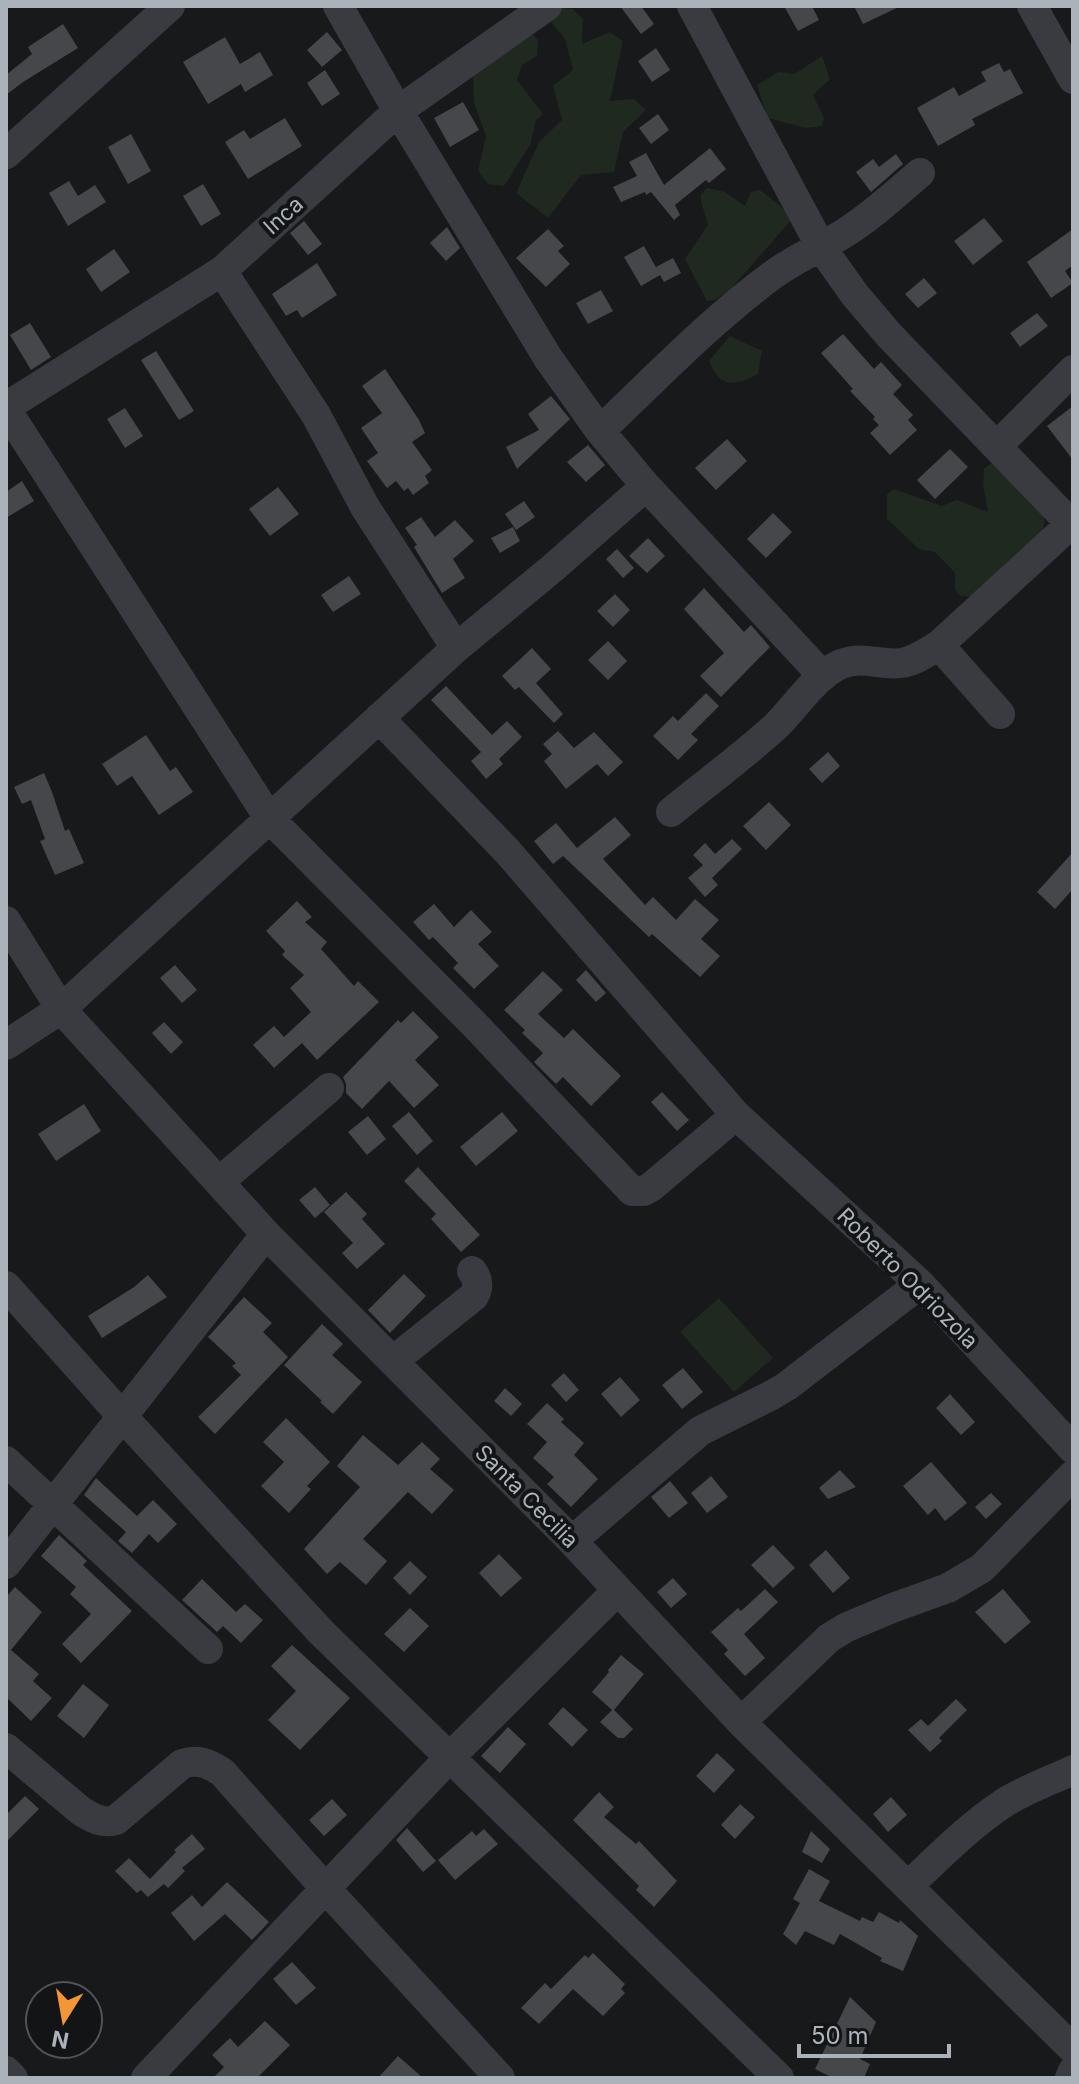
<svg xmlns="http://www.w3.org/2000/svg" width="1079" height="2084" font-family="Inter,sans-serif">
	<rect width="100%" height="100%" fill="#18191b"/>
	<path fill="#202920" d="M550 7 573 9 583 19 582 44 610 32 623 41 610 101 634 99 646 110 623 132 614 172 581 175 548 218 516 193 539 142 562 120 553 86 573 70 565 39 549 19Z
		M527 28 538 40 537 56 522 65 517 80 543 114 536 120 530 145 504 186 488 184 478 171 486 136 474 103 473 76Z
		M822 56 830 79 813 95 824 118 822 126 805 128 768 118 757 85 778 72 794 74Z
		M707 188 725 192 745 206 751 192 760 190 794 217 729 291 715 300 707 301 685 259 708 225 701 202V194Z
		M730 336 762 351 758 374C734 387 720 388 709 361Z
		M997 460 1026 491 1044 518V527L1035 550 976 597 961 596 955 590V573L935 552 919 549 887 519V494L894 489 942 506 957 500 988 512 983 485 984 468Z
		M719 1298 773 1358 734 1392 680 1332Z"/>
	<path fill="#45474b" d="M620 6H641L654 24 641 34Z
		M784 6H812L819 20 798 31Z
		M854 6H901L863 24Z
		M63 24 78 48 23 82 6 95V75L32 54 28 47Z
		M327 32 342 50 322 67 307 50Z
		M225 37 240 64 260 52 273 75 245 92 241 84 208 104 183 62Z
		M656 48 670 70 652 82 638 61Z
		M999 63 1004 72 1010 69 1023 93 972 119 975 125 938 146 917 108 954 87 959 96 986 81 981 72Z
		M325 70 340 94 322 106 307 83Z
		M463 102 479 130 450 147 434 118Z
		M658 114 669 130 651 144 639 128Z
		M285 118 302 146 248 179 225 142 244 130 250 139Z
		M131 134 151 171 128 184 108 147Z
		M710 148 726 169 709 183 706 180 675 205 680 215 674 220 651 192 646 195 645 192 621 202 613 187 637 176 629 162 646 153 664 185Z
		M896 154 903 164 871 192 856 172 873 159 879 167Z
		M69 181 78 196 95 185 106 202 68 226 49 193Z
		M203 184 221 214 201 226 183 196Z
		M984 218 1003 241 973 265 954 241Z
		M304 221 322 244 308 255 290 233Z
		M447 227 460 248 446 261 430 243Z
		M548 229 564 246 558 251 570 264 546 287 516 258Z
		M1073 229V265L1065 271 1073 283 1051 298 1027 262Z
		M644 246 658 271 656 267 673 258 681 273 664 282 660 275 641 286 624 257Z
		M114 249 130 272 101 292 86 269Z
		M317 263 337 295 302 318 297 310 286 316 272 294Z
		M924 278 937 293 918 308 905 294Z
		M601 290 613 311 588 324 576 303Z
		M1037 313 1048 326 1020 347 1010 333Z
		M30 323 51 357 31 370 10 335Z
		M843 334 874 369 881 362 902 385 893 394 913 415 908 420 917 430 890 455 870 433 879 425 873 419 875 417 850 391 853 389 821 353Z
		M156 351 194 411 179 420 141 360Z
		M385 369 419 420 425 433 412 442 432 470 425 476 429 483 413 495 408 488 404 491 396 481 387 488 367 461 378 453 361 428 382 413 362 386Z
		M551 396 570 419 517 469 506 447 539 430 528 414Z
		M1073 406V460L1047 426Z
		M125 408 143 436 125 448 107 419Z
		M727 439 747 461 716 490 695 468Z
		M588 445 605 465 586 482 567 462Z
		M950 449 968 467 935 499 917 480Z
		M22 481 34 501 6 518V492Z
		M278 487 299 514 270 536 249 509Z
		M524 501 535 517 516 530 505 514Z
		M773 513 792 532 766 558 747 539Z
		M421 517 435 537 455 520 474 541 453 559 465 578 442 593 414 547 417 545 405 528Z
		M513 527 520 541 500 553 491 538Z
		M648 538 665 556 647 573 629 556Z
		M617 549 634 568 623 578 606 559Z
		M349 576 361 594 333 612 321 595Z
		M704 588 744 632 751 625 770 647 721 697 700 676 724 653 684 609Z
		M615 594 630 610 613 627 597 611Z
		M608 641 627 661 608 680 588 660Z
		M532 648 551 669 536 683 563 714 554 723 519 687 515 690 502 676Z
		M446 686 492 735 507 721 522 737 499 759 503 764 486 779 471 761 481 752 431 700Z
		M706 693 719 706 691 734 698 740 678 760 653 736 673 716 678 721Z
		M558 731 574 748 594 732 623 762 608 776 597 764 566 789 544 761 552 754 543 744Z
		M146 735 170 771 176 767 193 792 159 815 132 776 117 786 102 764Z
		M828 752 840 766 822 783 809 769Z
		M44 773 52 792 65 831 69 829 84 863 55 875 40 841 45 839 31 800 22 804 14 787Z
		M769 802 791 825 766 850 743 826Z
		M615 817 631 835 603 859 645 905 653 897 676 920 695 899 719 920 701 939 720 956 700 977 652 934 649 937 563 856 553 864 534 841 556 823 577 848Z
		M732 839 742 849 712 878 718 885 705 897 688 878 703 865 693 855 705 843 715 854Z
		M1073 852V889L1055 909 1037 892Z
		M297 901 312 917 305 922 327 942 321 949 354 986 358 981 379 1002 317 1060 302 1043 274 1068 253 1045 274 1026 284 1037 311 1012 290 988 304 975 282 955 285 951 266 931Z
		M434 904 454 927 471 910 492 932 478 944 499 966 474 989 453 968 458 963 433 937 429 940 413 922Z
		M175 965 197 990 182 1003 160 978Z
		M586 970 606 993 596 1002 576 980Z
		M543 971 563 990 538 1014 564 1038 573 1029 621 1076 591 1106 563 1077 556 1084 534 1062 543 1053 522 1033 525 1030 504 1010Z
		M413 1011 439 1037 415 1060 439 1085 414 1108 389 1081 362 1109 346 1093V1084L343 1077 398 1020 401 1023Z
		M164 1022 183 1042 171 1054 152 1033Z
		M662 1092 689 1120 677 1131 651 1102Z
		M84 1104 101 1131 56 1161 38 1134Z
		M409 1112 433 1141 417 1155 392 1126Z
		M502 1112 518 1131 476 1166 460 1147Z
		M368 1116 386 1139 367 1155 348 1132Z
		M418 1167 480 1235 461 1252 431 1219 436 1214 404 1181Z
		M315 1187 330 1205 315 1218 299 1200Z
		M346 1192 367 1214 362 1219 385 1244 357 1269 342 1253 353 1243 324 1212Z
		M404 1274 426 1296 390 1333 368 1310Z
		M148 1275 167 1297 102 1338 88 1316 134 1287Z
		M244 1297 272 1323 263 1332 288 1357 215 1434 198 1417 241 1375 232 1366 236 1363 208 1337Z
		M322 1324 343 1344 332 1355 362 1382 333 1414 320 1402 322 1401 284 1365Z
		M683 1368 703 1392 682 1409 662 1385Z
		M564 1373 579 1390 566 1402 551 1385Z
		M620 1377 640 1400 621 1417 601 1394Z
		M505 1388 522 1404 511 1416 494 1401Z
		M950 1394 975 1422 961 1435 936 1408Z
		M547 1403 564 1419 561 1422 584 1443 574 1455 598 1479 571 1507 547 1484 554 1477 533 1458 547 1442 527 1424Z
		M286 1418 330 1462 307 1486 311 1489 289 1513 261 1486 284 1462 263 1442Z
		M363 1435 398 1465 422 1442 440 1459 430 1469 454 1490 432 1514 408 1492 363 1539 387 1561 366 1585 340 1562 327 1574 304 1549 360 1487 337 1466Z
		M931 1462 967 1503 945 1521 935 1508 928 1515 903 1486Z
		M840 1470 856 1487 828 1499 819 1488Z
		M711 1476 728 1497 707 1513 691 1493Z
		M96 1478 137 1516 153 1500 177 1524 158 1543 149 1534 132 1553 118 1541 126 1532 84 1495Z
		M670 1481 688 1503 669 1518 651 1497Z
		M991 1493 1002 1504 986 1519 975 1507Z
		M59 1535 87 1561 83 1565 132 1611 81 1663 62 1644 91 1614 70 1594 76 1587 41 1556Z
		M773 1545 795 1568 773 1588 751 1565Z
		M826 1550 850 1578 833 1593 809 1565Z
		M499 1554 522 1578 501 1597 479 1573Z
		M410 1561 427 1577 410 1595 393 1578Z
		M673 1578 687 1594 671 1608 657 1592Z
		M202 1579 236 1612 245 1604 263 1620 241 1643 223 1626 217 1632 182 1600Z
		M15 1587 42 1612 11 1650 39 1674 33 1681 52 1698 31 1721 6 1697V1597Z
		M765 1589 778 1602 744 1634 765 1658 745 1676 724 1654 728 1650 711 1632 738 1608 741 1611Z
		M1003 1589 1031 1622 1005 1644 975 1612Z
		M410 1608 429 1626 404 1652 384 1634Z
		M292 1645 350 1698 300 1750 268 1720 296 1691 271 1666Z
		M621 1655 644 1674 614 1710 633 1729 624 1738H618L600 1722 612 1710 592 1692 609 1672 608 1670Z
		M83 1684 109 1705 84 1738 57 1716Z
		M956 1699 967 1710 939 1738 942 1741 930 1752 908 1730 921 1719 928 1726Z
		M563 1707 588 1730 572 1747 548 1724Z
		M508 1727 526 1744 500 1773 481 1756Z
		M717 1753 735 1770 714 1793 696 1776Z
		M599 1792 614 1807 604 1817 636 1844 639 1841 677 1881 654 1907 636 1890 639 1886 573 1820Z
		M25 1796 39 1809 6 1842V1815Z
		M891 1797 907 1815 888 1832 873 1814Z
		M332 1799 347 1815 324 1836 309 1820Z
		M740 1804 755 1817 735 1839 721 1825Z
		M407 1828 436 1861 423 1872 396 1840Z
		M484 1829 498 1844 455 1880 438 1860 472 1831 476 1836Z
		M811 1831 830 1849 822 1863 802 1852Z
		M192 1834 205 1849 182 1868 185 1871 168 1888 164 1884 148 1897 141 1890 137 1893 115 1871 129 1858 150 1879 176 1852 174 1850Z
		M809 1869 830 1881 819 1901 860 1921 862 1917 873 1922 879 1912 899 1923 900 1920 918 1936 903 1971 880 1961 882 1958 840 1934 834 1945 805 1931 796 1945 783 1934 800 1903 793 1899Z
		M227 1882 269 1922 252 1940 225 1914 194 1941 171 1913 192 1895 202 1907Z
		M593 1953 625 1984 621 1989 625 1993 603 2016 573 1989 539 2024 521 2008 545 1983 551 1989 585 1955 588 1958Z
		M292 1962 316 1988 296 2005 273 1979Z
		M850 1997 876 2022 860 2059 870 2064 864 2078H833L815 2069Z
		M265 2021 290 2045 257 2078H213L224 2067 212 2055 230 2038 238 2047Z
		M398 2056 423 2078H378Z"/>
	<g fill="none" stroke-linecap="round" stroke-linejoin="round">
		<path stroke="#393b40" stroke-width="30" d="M692 6 821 247 855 295 889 335 1073 526
			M1032 6 1073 79
			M6 154 170 6
			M222 271 316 415 365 507 456 648
			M6 407 222 271 398 111 547 6
			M6 409 269 818 473 1023 632 1191H644L651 1187 736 1115
			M600 431C657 377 711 320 774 274 796 258 820 248 843 234 871 217 895 194 920 173
			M997 446 1073 370
			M646 486 823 676
			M939 645 1000 714
			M379 718 507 851 736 1115 920 1284 1073 1449
			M671 812C705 784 742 757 775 727 796 707 814 676 841 664 864 655 879 666 901 663 916 661 927 652 939 645L1071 524
			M6 921 61 1009 266 1234 572 1541 741 1722 1073 2049
			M6 1045 61 1009 456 648 554 567 646 486 600 431 548 358 398 111 338 6
			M219 1182 329 1088
			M6 1286 122 1416 321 1632 779 2078
			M393 1361 474 1296C479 1287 478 1279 472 1271
			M6 1461 208 1649
			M572 1541 700 1431 772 1395 787 1386 920 1284
			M6 1564 266 1234
			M741 1722 829 1638 847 1627 895 1607 948 1588 982 1568 1073 1475
			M6 1748 81 1811C92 1818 103 1824 116 1820L182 1764C198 1759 208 1763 222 1772L325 1888 500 2078
			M908 1886C939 1857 969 1826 1004 1803 1026 1789 1050 1781 1073 1770
			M6 2071 13 2078
			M146 2078 450 1757 618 1590
			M1070 2078 1073 2071"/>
	</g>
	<g text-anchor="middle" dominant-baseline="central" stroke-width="8" stroke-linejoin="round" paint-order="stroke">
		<g font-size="22" fill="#abb2ba" stroke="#131416">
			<text transform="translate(283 215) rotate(-42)">Inca</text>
			<text transform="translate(908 1278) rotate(45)">Roberto Odriozola</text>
			<text transform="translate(527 1496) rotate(45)">Santa Cecilia</text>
		</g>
	</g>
	<rect width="1079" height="2084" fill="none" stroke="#abb2ba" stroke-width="16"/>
	<g transform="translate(64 2020) rotate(191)"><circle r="38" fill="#131416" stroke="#505358" stroke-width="2"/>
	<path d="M0-6L14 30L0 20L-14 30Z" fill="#f39638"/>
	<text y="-12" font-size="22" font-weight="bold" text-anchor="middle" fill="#abb2ba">N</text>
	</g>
	<path d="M799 2044v12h150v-12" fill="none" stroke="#abb2ba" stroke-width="4"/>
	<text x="811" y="2044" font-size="24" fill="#abb2ba" stroke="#131416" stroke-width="6" paint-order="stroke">50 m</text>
</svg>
